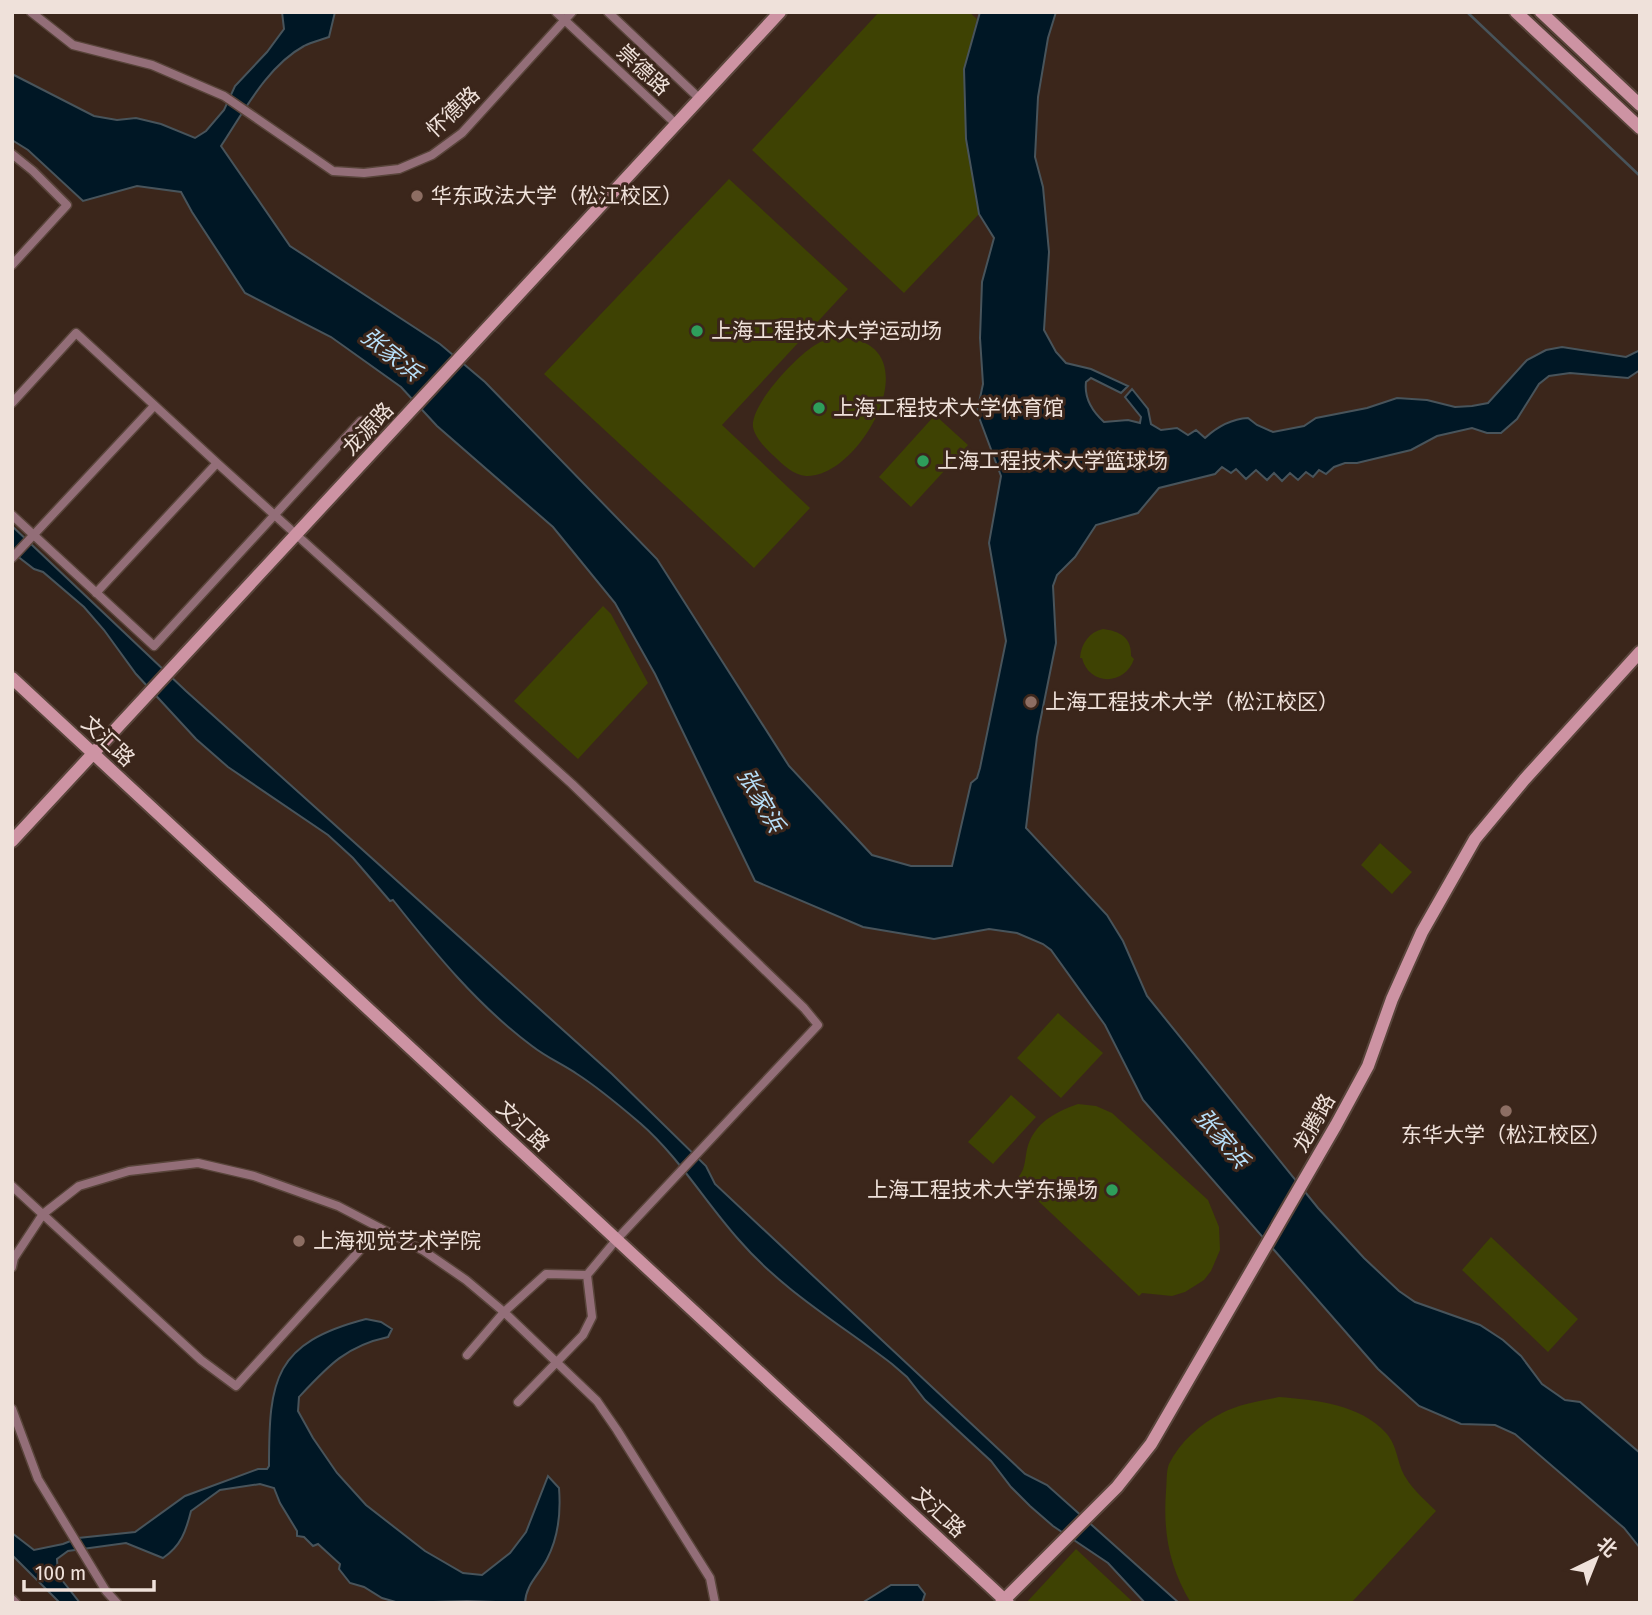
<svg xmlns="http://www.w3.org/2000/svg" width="1652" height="1615" font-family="'Fira Sans Condensed','Noto Sans SC',sans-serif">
	<rect width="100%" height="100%" fill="#3b261b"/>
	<path fill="#3e4203" d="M879 12H969L977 19 964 69 966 139 979 214 904 293 752 150Z
		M729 179 848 289 722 425 810 508 754 568 544 374Z
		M832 338C939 333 863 479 806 476 794 475 783 465 775 457 767 450 755 438 753 427 750 405 798 354 817 344 821 341 827 340 832 338Z
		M935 415 968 445 911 507 879 477Z
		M603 606 611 614 648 683 578 759 514 701Z
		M1103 629C1120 631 1132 638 1131 656L1134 659C1125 686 1089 686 1082 658H1080C1081 644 1089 632 1103 629Z
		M1380 843 1412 872 1392 894 1361 865Z
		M1058 1013 1103 1053 1061 1098 1017 1058Z
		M1011 1095 1036 1117 993 1164 968 1142Z
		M1078 1104 1096 1106 1112 1113 1208 1200 1219 1227 1220 1250 1211 1271 1204 1280 1185 1292 1172 1296 1142 1293 1139 1296 1016 1180C1024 1171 1024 1167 1026 1155 1030 1126 1052 1113 1078 1104Z
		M1491 1237 1578 1319 1548 1352 1462 1270Z
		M1279 1397C1315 1400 1360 1404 1386 1433 1398 1446 1397 1465 1406 1478 1413 1490 1426 1501 1436 1511L1351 1603H1191C1169 1567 1163 1532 1166 1491 1167 1482 1166 1472 1169 1464 1180 1442 1200 1424 1222 1413 1239 1404 1261 1401 1279 1397Z
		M1076 1549 1134 1603H1026Z"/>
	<path fill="#001725" stroke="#48545b" stroke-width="2" d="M282 12H335L329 37C321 40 311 42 304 46 267 66 243 113 221 146L290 246 440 344 485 382 657 559 789 766 872 855 911 866H952L971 783 977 778 980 768 1006 641 989 543 1001 476 977 412 983 384 980 338 982 282 994 238 979 214 966 139 964 69 980 12H1056L1048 38 1038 97 1035 157 1043 187 1049 252 1044 330 1056 352 1066 363 1091 369 1128 386 1121 393 1091 378 1086 382C1084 398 1092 411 1104 422L1128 420 1140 423 1141 417 1125 397 1132 389 1148 409 1151 424 1161 430 1177 428 1188 435 1196 430 1205 438C1218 426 1231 419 1248 418L1257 425 1273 432 1304 426 1316 418 1367 408 1397 398 1427 400 1455 407 1472 406 1488 403 1527 360 1546 350 1562 347 1626 357 1640 350V370L1628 378 1570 373 1549 376 1539 384 1517 419 1501 433H1487L1472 428 1437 436 1411 450 1357 463H1345L1334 467 1326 474 1319 470 1313 477 1306 472 1298 480 1290 473 1282 481 1274 473 1267 480 1256 470 1246 479 1236 469 1231 473 1222 467 1215 474 1159 488 1138 513 1096 525 1075 557 1057 575 1053 586 1056 643 1037 737 1026 828 1107 915 1123 941 1147 996 1318 1208 1364 1258 1399 1291 1415 1302 1480 1325 1503 1340 1521 1356 1542 1384 1565 1400 1580 1402 1640 1453V1548L1624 1528 1515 1434 1495 1425 1461 1424 1419 1406 1378 1369 1143 1100 1105 1025 1051 950 1043 944 1017 933 989 929 934 939 863 927 755 881 655 674 615 603 553 527 437 426 401 387 331 337 245 293 192 212 181 192 137 186 83 201 28 150 12 140V74L94 116 117 120 136 118 161 124 195 138 206 131 224 110 235 86 267 52 284 29Z
		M12 526 186 691 612 1074 706 1166 715 1184 1025 1474 1047 1485 1179 1603H1145L1108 1563 1053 1526 1030 1506 1011 1487 991 1461 925 1400 907 1377 892 1364C840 1324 782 1290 739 1240 705 1202 679 1157 640 1123 620 1106 599 1088 577 1074 562 1064 546 1057 532 1046 477 1005 435 953 393 900L390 901 353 858 328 835 228 767 196 739 136 674 104 630 84 607 43 572 34 569 12 552Z
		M366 1319 381 1322 392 1329 388 1337C346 1346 328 1366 299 1397L298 1411 313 1438 337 1473 366 1505 425 1551 463 1573 482 1575 510 1553 526 1532 548 1476 559 1488C561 1513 559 1536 547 1559 539 1575 526 1584 525 1603L467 1601 399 1603 382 1598 364 1587 350 1583 339 1569 340 1564 318 1544 313 1546 304 1537 297 1536V1531L280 1503 274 1488 260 1484 220 1490 191 1511C186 1531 181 1546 163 1558L126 1543 68 1551 57 1559 58 1575 80 1603H60L12 1555V1533L34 1550 63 1544 78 1538 135 1532 185 1496 258 1469H267L269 1466C269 1379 274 1343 366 1319Z
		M891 1585H918L925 1594 922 1603H862Z"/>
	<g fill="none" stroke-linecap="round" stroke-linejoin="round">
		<path stroke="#48545b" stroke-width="2.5" d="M1467 12 1640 176"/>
		<defs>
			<path id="street" d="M31 12 73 45 152 65 224 96 333 171 364 173 399 169 432 155 462 133 572 12
				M556 12 676 124
				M608 12 700 99
				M12 154 33 171 67 205 12 265
				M12 403 76 333 217 463
				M12 515 154 646 361 421
				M12 558 154 406
				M96 593 217 463 572 784 804 1008 818 1025 617 1239 587 1275 592 1317 583 1335 518 1402
				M12 1186 201 1360 236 1386 380 1228
				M12 1267 14 1258 43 1214 79 1186 129 1171 198 1163 254 1176 338 1206 424 1251 466 1280 504 1312 597 1401 617 1430 710 1578 715 1603
				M467 1355 504 1312 546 1274 587 1275
				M12 1409 38 1479 106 1591 117 1603
				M12 1599 16 1603"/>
			<path id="secondary" d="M1516 12 1640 128
				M1541 12 1640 105
				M12 678 1008 1603
				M12 841 780 12
				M1001 1603 1117 1487 1151 1444 1336 1125 1368 1066 1392 999 1422 932 1475 839 1524 780 1640 652"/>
		</defs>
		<use href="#street" stroke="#58443a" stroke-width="11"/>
		<use href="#secondary" stroke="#58443a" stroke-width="16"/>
		<use href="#street" stroke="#936e78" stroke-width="8"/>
		<use href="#secondary" stroke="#cd93a3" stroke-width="12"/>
	</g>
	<g fill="#8d6e63" stroke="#3b261b" stroke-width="2.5">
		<circle cx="417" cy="196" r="7"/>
		<circle cx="1031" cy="702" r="7"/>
		<circle cx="1506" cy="1111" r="7"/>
		<circle cx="299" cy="1241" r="7"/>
	</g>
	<g fill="#2e9e5b" stroke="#3b261b" stroke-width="2.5">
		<circle cx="697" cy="331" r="7"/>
		<circle cx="819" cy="408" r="7"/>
		<circle cx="923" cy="461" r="7"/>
		<circle cx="1112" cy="1190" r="7"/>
	</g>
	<g text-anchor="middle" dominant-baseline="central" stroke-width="6" stroke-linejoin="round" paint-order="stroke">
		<g font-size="21" fill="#efe1da" stroke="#3b261b">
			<text transform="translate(643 70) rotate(43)">崇德路</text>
			<text transform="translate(453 112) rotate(-43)">怀德路</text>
			<text transform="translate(368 429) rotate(-47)">龙源路</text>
			<text transform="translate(108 741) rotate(43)">文汇路</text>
			<text transform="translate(1314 1123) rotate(-61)">龙腾路</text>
			<text transform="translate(523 1126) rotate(43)">文汇路</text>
			<text transform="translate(939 1512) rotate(43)">文汇路</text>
		</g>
		<g font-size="21" fill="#efe1da" stroke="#3b261b" text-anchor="start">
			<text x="431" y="196">华东政法大学（松江校区）</text>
			<text x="711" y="331">上海工程技术大学运动场</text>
			<text x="833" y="408">上海工程技术大学体育馆</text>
			<text x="937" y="461">上海工程技术大学篮球场</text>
			<text x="1045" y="702">上海工程技术大学（松江校区）</text>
			<text x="1506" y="1135" text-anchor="middle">东华大学（松江校区）</text>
			<text x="1098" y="1190" text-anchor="end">上海工程技术大学东操场</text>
			<text x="313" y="1241">上海视觉艺术学院</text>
		</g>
		<g font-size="23" font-style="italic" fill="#b7dff9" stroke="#3b261b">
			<text transform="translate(391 354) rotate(39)">张家浜</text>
			<text transform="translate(761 800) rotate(60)">张家浜</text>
			<text transform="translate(1222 1138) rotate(50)">张家浜</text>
		</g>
	</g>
	<rect width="1652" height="1615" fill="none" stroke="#efe1da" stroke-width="28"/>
	<g transform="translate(1596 1559) rotate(43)" stroke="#3b261b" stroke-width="5" paint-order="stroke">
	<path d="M0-5L12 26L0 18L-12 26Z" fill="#efe1da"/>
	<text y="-10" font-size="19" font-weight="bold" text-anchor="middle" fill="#efe1da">北</text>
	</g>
	<path d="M24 1580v10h130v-10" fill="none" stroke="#efe1da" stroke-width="3.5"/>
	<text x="35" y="1580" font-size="21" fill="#efe1da" stroke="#3b261b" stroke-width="5" paint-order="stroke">100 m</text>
</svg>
